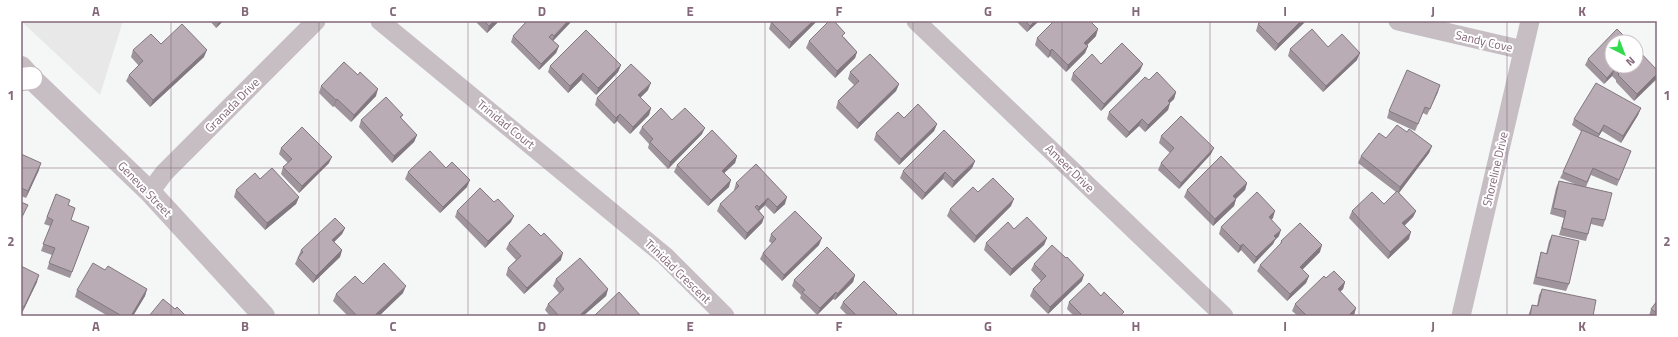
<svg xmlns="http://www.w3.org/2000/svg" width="1678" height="337" font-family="'Titillium Web',sans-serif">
	<rect width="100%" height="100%" fill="#f5f7f7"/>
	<path fill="#e8e8e9" d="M21 21H123L100 95Z"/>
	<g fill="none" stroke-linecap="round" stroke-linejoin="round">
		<defs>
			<path id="secondary" d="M21 79 31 78"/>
		</defs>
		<use href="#secondary" stroke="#bbb1b7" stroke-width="24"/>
		<path stroke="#c6bec3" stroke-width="19" d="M380 21 665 256 725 316
			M916 21 1224 316
			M1398 21 1523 50
			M150 192 164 173 316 21
			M1461 316 1530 21"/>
		<path stroke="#c6bec3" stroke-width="22" d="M21 67 31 78 150 192 264 316"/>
		<use href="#secondary" stroke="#fff" stroke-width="22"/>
	</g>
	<path fill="#9f949c" d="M210 21H223L216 28Z
		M475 21H499L487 33Z
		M527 21H571L570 23 553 41 559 46 556 53 539 70 511 42 513 36Z
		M773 21H817L789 49 769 29 771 22Z
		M1016 21H1039L1027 32Z
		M1306 21 1275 51 1256 31 1258 24Z
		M1096 36 1087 45 1088 46 1085 53 1066 72 1050 56 1048 58 1035 45 1037 38Z
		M844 37 857 52 855 58 835 78 806 48 809 41Z
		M161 44 204 57 150 107 126 81 129 75 139 66 131 57 133 50Z
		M1328 47 1357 60 1323 92 1288 56 1290 49Z
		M1588 59 1657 79 1634 101 1616 82V80L1612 76 1604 84 1585 65Z
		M1101 64 1140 71 1101 111 1071 80 1073 73Z
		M621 65 618 72 596 95 581 80 568 93 548 72 550 66Z
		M850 72 899 84 896 91 857 129 836 108 838 101 854 85 848 79Z
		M1149 80 1176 92 1174 99 1170 103 1168 110 1145 132 1139 126 1126 138 1107 119 1109 112Z
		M321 86 376 96 351 122 334 106 333 107 319 93Z
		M648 90 640 98 651 108 649 115 630 134 617 121 614 124 595 105 597 98Z
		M1438 92 1427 115 1423 113 1415 131 1387 118 1389 111Z
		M1641 108 1638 115 1621 143 1602 131 1598 137 1631 151 1617 186 1591 175 1586 187 1605 220 1603 227 1591 224 1586 241 1559 235 1564 218 1550 214 1556 188 1559 181 1575 184 1560 178 1563 172 1582 132 1572 125 1574 119Z
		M403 115 401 118 417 135 414 142 392 163 359 127 361 120Z
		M904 118 937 124 934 131 899 165 874 140 876 133Z
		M672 120 702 134 668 169 648 148 649 144 639 133 642 127Z
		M1407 132 1432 146 1429 153 1399 193 1416 211 1413 217 1405 225 1409 239 1388 259 1349 218 1352 211 1384 204 1396 192 1358 163 1361 156Z
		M1161 136 1211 154 1179 189 1158 170 1161 163 1170 153 1159 143Z
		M281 148 329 163 299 193 281 174 283 167 288 163 279 154Z
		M21 154 39 170 26 198 21 196Z
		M737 156 735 163 724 173 729 187 708 206 674 172 677 165Z
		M975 161 972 168 952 188 943 179 922 200 900 178 903 171Z
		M446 168 467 187 440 213 405 179 408 172Z
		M260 179 299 197 296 204 265 230 234 197 236 190Z
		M736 183 785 204 774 214 765 205 759 211 764 217 762 223 745 240 717 211 720 204 734 191V190Z
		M1247 183 1245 190 1236 199 1234 206 1213 226 1184 197 1187 190Z
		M978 192 1011 206 974 243 947 216 950 209Z
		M56 194 68 205 71 220 89 227 70 278 47 269 52 255 41 251 50 226 44 224Z
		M494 202 511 222 485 248 455 217 457 211Z
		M1273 218 1271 220 1279 236 1275 240 1273 244 1254 264 1241 250 1238 253 1219 234 1221 227Z
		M345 228 342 234 334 242 342 250 340 257 313 283 295 264 301 250Z
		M1014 229 1047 238 1044 245 1010 276 984 250 986 243Z
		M771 234 819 245 782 281 760 259 763 253 772 244 769 241Z
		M1552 235 1569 284 1566 291 1533 284 1539 259 1541 252 1546 254 1549 241Z
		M1281 241 1320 252 1302 270 1309 276 1306 283 1287 301 1257 271 1260 265 1280 245Z
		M509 243 561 260 524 294 506 275 508 268 516 260 506 249Z
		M1034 264 1082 281 1048 314 1030 296 1033 289 1041 281 1031 270Z
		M21 266 37 282 22 313H21Z
		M105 270 147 289 145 296 133 316H108L75 297 77 290Z
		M855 275 853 282 835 300 833 299 817 315 800 298 801 295 792 286 794 280Z
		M1326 278 1345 282 1343 289 1340 292 1356 308 1354 315 1353 316H1298L1292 311 1295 304Z
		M556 279 608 289 606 296 583 316H550L545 310 548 304 559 293 553 286Z
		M363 284 403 293 379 316H348L333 301 336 294Z
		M1542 289 1593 316H1528L1532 305 1537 306 1539 295Z
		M1101 296 1120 316H1074L1067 309 1069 302Z
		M1657 301V316H1649L1651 309Z
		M843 302 897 314 896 316H848L840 308Z"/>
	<path fill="#82787f" d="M219 21H223L216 28Z
		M494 21H499L487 33 489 26Z
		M568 21H571L570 23 551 43 554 36Z
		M813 21H817L789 49 791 42Z
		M1035 21H1039L1027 32 1030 26Z
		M1301 21H1306L1275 51 1278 44Z
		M1098 29 1096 36 1082 50 1084 43Z
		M559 46 556 53 539 70 541 64Z
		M1088 46 1085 53 1066 72 1068 65Z
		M1052 49 1050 56 1048 58 1050 51Z
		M207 50 204 57 150 107 153 100Z
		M857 52 855 58 835 78 837 71Z
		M1360 53 1357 60 1323 92 1326 86Z
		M1143 64 1140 71 1101 111 1104 104Z
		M621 65 618 72 596 95 598 88Z
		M1615 69 1612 76 1604 84 1607 78Z
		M583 73 581 80 568 93 570 86Z
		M1657 74V78L1634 101 1637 94Z
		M651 83 648 90 636 102 638 95Z
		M899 84 896 91 857 129 859 123Z
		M1440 85 1438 92 1427 115 1430 109Z
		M378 89 376 96 351 122 354 115Z
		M1176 92 1174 99 1165 107 1168 101Z
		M337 99 334 106 333 107 336 100Z
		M1170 103 1168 110 1145 132 1148 125Z
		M651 108 649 115 630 134 633 127Z
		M1641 108 1638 115 1621 143 1623 136Z
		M620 114 617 121 614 124 616 118Z
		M1142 119 1139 126 1126 138 1129 132Z
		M937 124 934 131 899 165 901 159Z
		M1604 125 1602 131 1596 141 1599 134Z
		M705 128 702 134 668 169 670 162Z
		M417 135 414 142 392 163 394 156Z
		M1432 146 1429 153 1398 194 1400 187Z
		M1214 148 1211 154 1179 189 1181 183Z
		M737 156 735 163 720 177 722 171Z
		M332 157 329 163 299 193 302 186Z
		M975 161 972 168 952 188 954 181Z
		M41 163 39 170 26 198 28 191Z
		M945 172 943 179 922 200 925 193Z
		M470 180 467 187 440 213 443 207Z
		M731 180 729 187 708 206 711 200Z
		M1247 183 1245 190 1231 203 1233 196Z
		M299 197 296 204 265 230 267 223Z
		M787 197 785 204 774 214 777 207Z
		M768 198 765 205 756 213 759 207Z
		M1014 199 1011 206 974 243 976 236Z
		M1236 199 1234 206 1213 226 1215 219Z
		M1275 211 1273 218 1267 224 1269 217Z
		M1416 211 1413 217 1400 230 1402 223Z
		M514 216 511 222 485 248 488 241Z
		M764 217 762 223 745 240 747 233Z
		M345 228 342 234 330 246 332 240Z
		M1281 230 1279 236 1275 240 1273 244 1254 264 1256 257 1274 236Z
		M1411 232 1409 239 1388 259 1390 252Z
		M822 238 819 245 782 281 784 275Z
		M1047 238 1044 245 1010 276 1012 269Z
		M1243 244 1241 250 1238 253 1240 246Z
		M1322 245 1320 252 1298 274 1300 267Z
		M342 250 340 257 313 283 316 276Z
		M563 253 561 260 524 294 527 288Z
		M39 275 37 282 22 313 24 307Z
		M855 275 853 282 835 300 837 294Z
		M1084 275 1082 281 1048 314 1050 307Z
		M1309 276 1306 283 1287 301 1290 294Z
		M1345 282 1343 289 1335 296 1338 289Z
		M406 286 403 293 379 316H374Z
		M147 289 145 296 133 316H131Z
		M608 289 606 296 583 316H579Z
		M836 292 833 299 817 315 820 308Z
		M1356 308 1354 315 1353 316H1348Z"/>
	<path fill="#b9acb5" stroke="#82787f" d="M484 21H494L489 26Z
		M527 21H568L554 36 552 34 549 37 559 46 541 64 513 36Z
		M773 21H813L791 42 771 22Z
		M829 21H834L845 33 842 36 857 52 837 71 809 41Z
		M1025 21H1035L1030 26Z
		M1054 21H1090L1098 29 1084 43 1088 46 1068 65 1052 49 1050 51 1037 38Z
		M1262 21H1301L1278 44 1258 24Z
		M182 24 207 50 153 100 129 75 143 61 133 50 151 34 161 44Z
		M1312 29 1328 47 1342 34 1360 53 1326 86 1290 49Z
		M1617 29 1630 42H1612V66H1636V48L1657 70V74L1637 94 1618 75 1619 74 1615 69 1607 78 1588 59Z
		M586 30 621 65 598 88 583 73 570 86 550 66Z
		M1122 43 1143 64 1104 104 1073 73 1092 54 1101 64Z
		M870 54 899 84 859 123 838 101 859 81 850 72Z
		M344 62 358 75 360 72 378 89 354 115 337 99 336 100 321 86Z
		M631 64 651 83 638 95 651 108 633 127 620 114 616 118 597 98Z
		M1407 70 1440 85 1430 109 1425 107 1418 124 1389 111Z
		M1157 72 1176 92 1168 101 1170 103 1148 125 1142 119 1129 132 1109 112 1145 77 1149 80Z
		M1596 83 1641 108 1623 136 1604 125 1599 134 1574 119Z
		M386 97 403 115 400 117 417 135 394 156 361 120Z
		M918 104 937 124 901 159 876 133 898 112 904 118Z
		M661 108 672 120 685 108 705 128 670 162 650 142 653 139 642 127Z
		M1181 116 1214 148 1181 183 1161 163 1174 148 1161 136Z
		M1397 125 1407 132 1409 129 1432 146 1400 187 1361 156 1379 133 1386 138Z
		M302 127 332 157 302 186 283 167 292 159 281 148Z
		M712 130 737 156 722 171 731 180 711 200 677 165Z
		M944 130 975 161 954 181 945 172 925 193 903 171Z
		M1582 130 1631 151 1619 180 1593 168 1587 182 1563 172Z
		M430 151 446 168 452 162 470 180 443 207 408 172Z
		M21 154 41 163 28 191 21 188Z
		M1221 156 1247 183 1233 196 1236 199 1215 219 1187 190Z
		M756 164 787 197 777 207 768 198 759 207 757 205 755 207 764 217 747 233 720 204 739 186 736 183Z
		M272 168 299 197 267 223 236 190 255 173 260 179Z
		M993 178 1014 199 976 236 950 209 973 187 978 192Z
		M1559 181 1612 193 1605 220 1592 218 1588 234 1562 228 1566 211 1553 208Z
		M480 188 494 202 498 199 514 216 488 241 457 211Z
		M1397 191 1416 211 1402 223 1411 232 1390 252 1352 211 1372 192 1384 204Z
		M1257 192 1275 211 1269 217 1281 230 1274 236 1276 238 1256 257 1243 244 1240 246 1221 227Z
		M56 194 70 200 68 205 75 208 71 220 89 227 72 272 49 263 55 248 43 244 53 220 47 217Z
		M21 202 28 205 21 219Z
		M795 211 822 238 784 275 763 253 776 239 771 234Z
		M1027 217 1047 238 1012 269 986 243 1008 222 1014 229Z
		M335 218 345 228 332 240 342 250 316 276 298 258 303 252 301 250Z
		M1300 223 1322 245 1300 267 1309 276 1290 294 1260 265 1282 242 1281 241Z
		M529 224 541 236 544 233 563 253 527 288 508 268 521 256 509 243Z
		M1552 235 1579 241 1569 284 1536 277 1541 252 1547 254Z
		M1052 245 1066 258 1067 257 1084 275 1050 307 1033 289 1046 276 1034 264Z
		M827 247 855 275 837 294 836 292 820 308 802 292 805 290 794 280Z
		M580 258 608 289 579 316H559L548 304 564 289 556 279Z
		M93 263 105 270 108 266 147 289 131 316H122L77 290Z
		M384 263 406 286 374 316H357L336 294 355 276 363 284Z
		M21 266 39 275 24 307 21 305Z
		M1334 271 1345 282 1338 289 1356 308 1348 316H1307L1295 304 1324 276 1326 278Z
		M864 281 897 314 895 316H855L856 315 843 302Z
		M1089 283 1101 296 1104 292 1124 312 1120 316H1079L1081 314 1069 302Z
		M1542 289 1596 300 1593 316H1530L1532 305 1538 306Z
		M619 292 641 316H594Z
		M163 299 175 309 177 307 186 316H149Z
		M1657 301V313L1651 309Z"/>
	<path fill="none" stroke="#84687a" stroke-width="1" stroke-opacity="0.55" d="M171 21V316M319 21V316M468 21V316M616 21V316M765 21V316M913 21V316M1062 21V316M1210 21V316M1359 21V316M1507 21V316M21 168H1657"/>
	<g text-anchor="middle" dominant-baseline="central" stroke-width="4" stroke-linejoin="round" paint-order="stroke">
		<g font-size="12" fill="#84687a" stroke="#fff">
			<text transform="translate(1484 41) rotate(13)">Sandy Cove</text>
			<text transform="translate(232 105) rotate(-45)">Granada Drive</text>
			<text transform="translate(506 124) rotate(39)">Trinidad Court</text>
			<text transform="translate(1070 168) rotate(44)">Ameer Drive</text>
			<text transform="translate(1495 169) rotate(-77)">Shoreline Drive</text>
			<text transform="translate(145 189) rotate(46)">Geneva Street</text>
			<text transform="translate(678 271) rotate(44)">Trinidad Crescent</text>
		</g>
	</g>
	<rect width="1678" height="337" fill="none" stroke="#ffffff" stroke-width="44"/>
	<g transform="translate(1624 54) rotate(138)"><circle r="19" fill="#ffffff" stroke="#cec3ca"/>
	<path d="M0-3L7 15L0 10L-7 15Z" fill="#31db4d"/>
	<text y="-6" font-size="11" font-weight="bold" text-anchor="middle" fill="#84687a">N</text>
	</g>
	<rect x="22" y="22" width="1634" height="293" fill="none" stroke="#84687a" stroke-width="1.5"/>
	<g font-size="13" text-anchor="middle" font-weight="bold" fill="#84687a">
		<text x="96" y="16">A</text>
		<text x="245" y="16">B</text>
		<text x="393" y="16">C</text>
		<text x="542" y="16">D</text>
		<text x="690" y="16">E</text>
		<text x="839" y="16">F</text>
		<text x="988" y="16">G</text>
		<text x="1136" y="16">H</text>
		<text x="1285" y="16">I</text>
		<text x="1433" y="16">J</text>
		<text x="1582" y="16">K</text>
		<text x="11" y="100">1</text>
		<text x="1667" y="100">1</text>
		<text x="11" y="246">2</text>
		<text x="1667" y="246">2</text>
		<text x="96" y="331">A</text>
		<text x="245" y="331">B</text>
		<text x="393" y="331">C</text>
		<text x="542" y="331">D</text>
		<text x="690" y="331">E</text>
		<text x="839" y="331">F</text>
		<text x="988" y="331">G</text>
		<text x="1136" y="331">H</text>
		<text x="1285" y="331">I</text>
		<text x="1433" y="331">J</text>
		<text x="1582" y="331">K</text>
	</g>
</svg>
